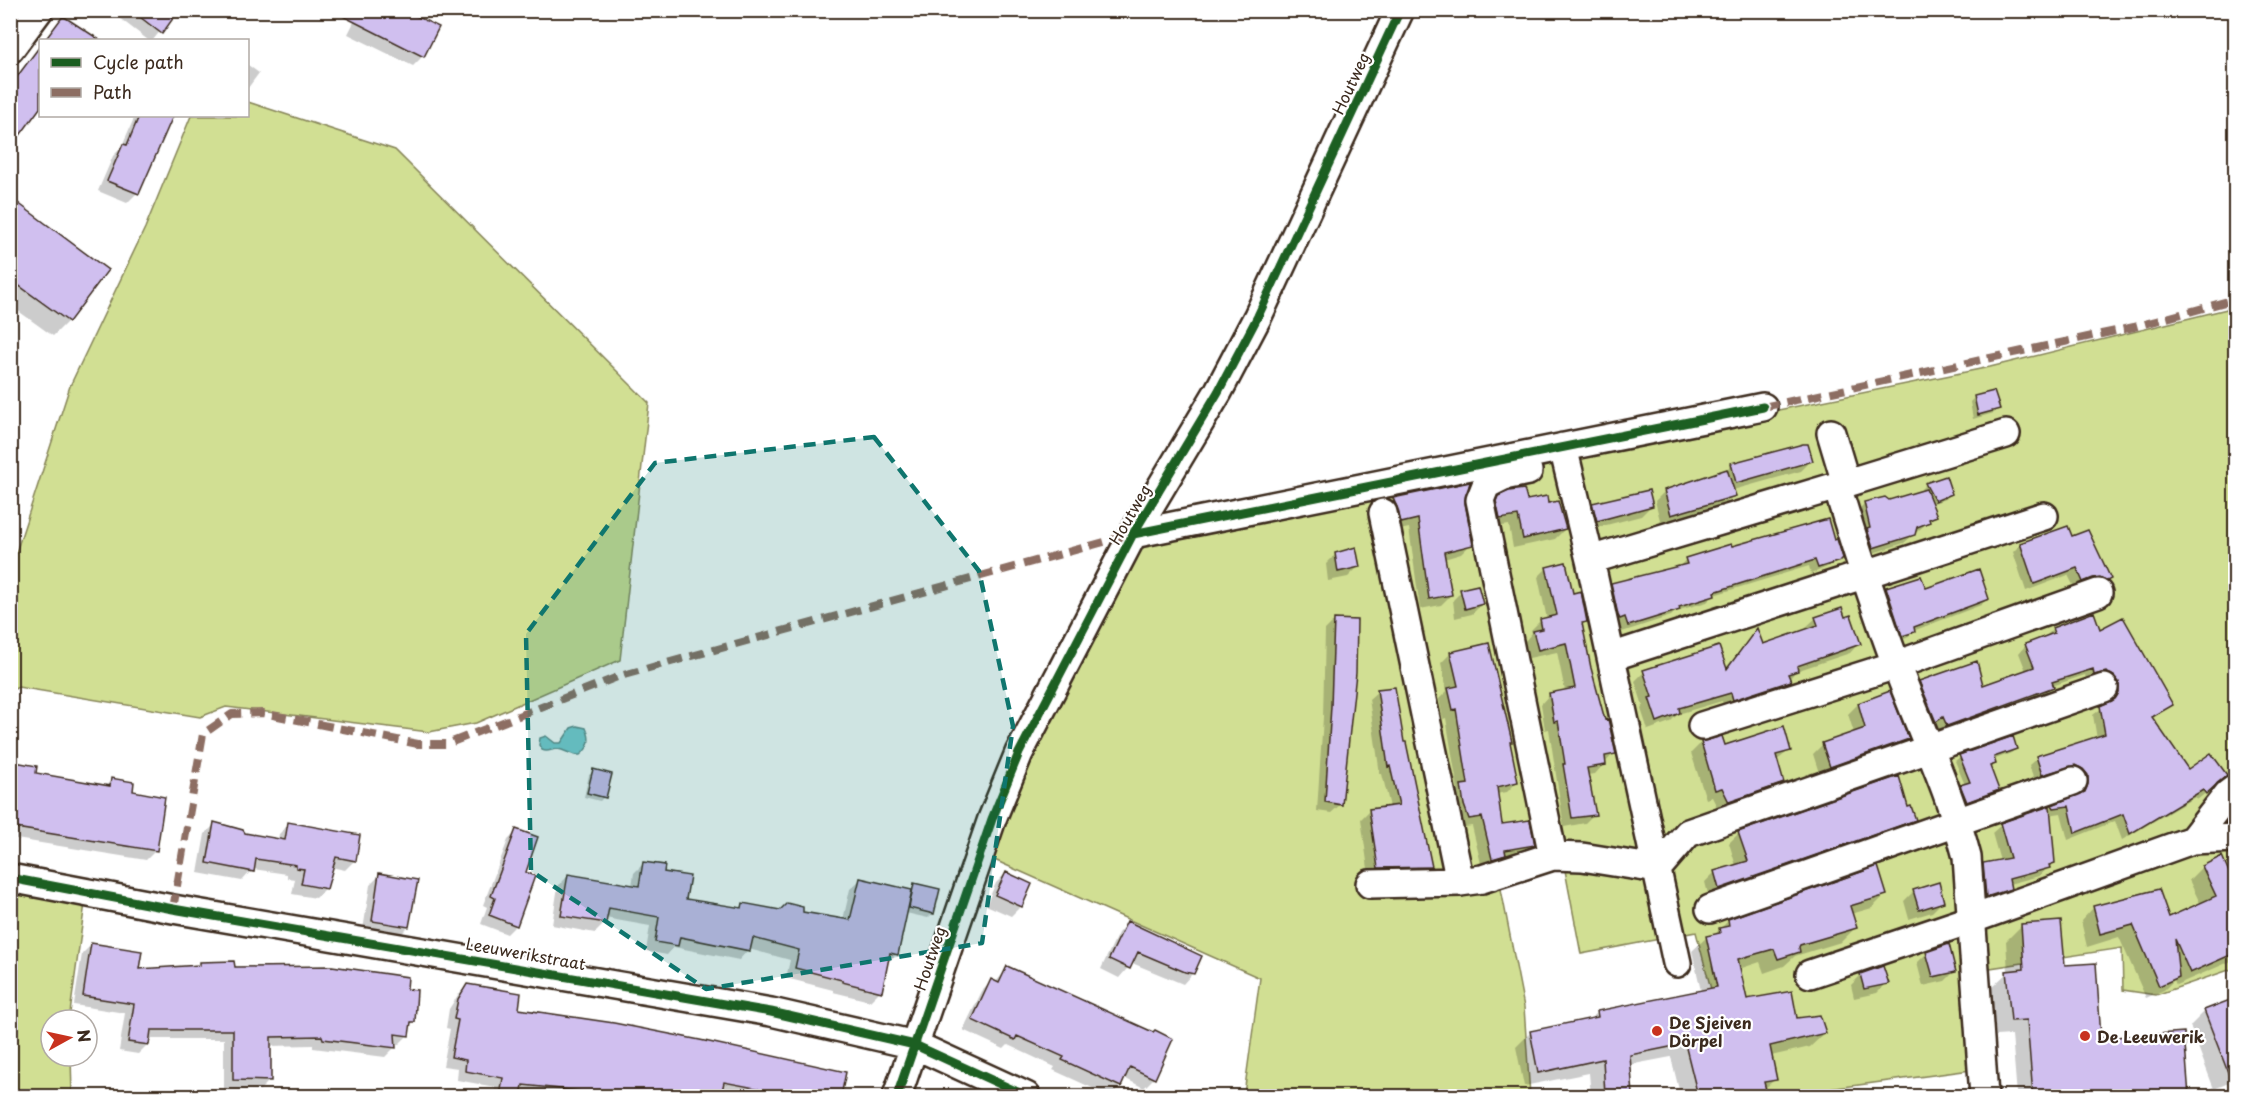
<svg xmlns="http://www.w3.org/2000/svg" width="2246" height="1107" font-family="'Playpen Sans',sans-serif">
	<rect width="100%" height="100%" fill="#fff"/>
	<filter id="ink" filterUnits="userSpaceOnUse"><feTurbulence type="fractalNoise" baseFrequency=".0167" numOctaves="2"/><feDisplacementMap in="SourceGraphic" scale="12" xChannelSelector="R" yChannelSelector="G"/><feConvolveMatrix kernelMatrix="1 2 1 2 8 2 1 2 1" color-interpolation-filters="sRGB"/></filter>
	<g filter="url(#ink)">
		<path fill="#d1df93" stroke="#868458" stroke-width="1.5" d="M248 102 395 150 649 403 620 660 476 723 429 732 226 707 200 717 18 687 11 691V568L70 386 145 228 191 116H248Z
			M2235 307V968L2156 995 2123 990 2122 948 1984 969 1993 1067 1776 1096H1739L1696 932 1581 954 1564 865 1500 884 1524 1007 1530 1096 1244 1094 1260 978 990 858 1027 763 1144 539 1990 367Z
			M10 890 85 903 69 1020H51V1056H71L72 1096H11Z"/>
		<path fill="#7accd2" stroke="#618b8a" stroke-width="1.5" d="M577 726 586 728C591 739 590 747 580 755 571 756 566 750 558 749 550 749 549 753 542 750L539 745 540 738 546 736 555 743H561L571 728Z"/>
		<path fill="#0003" d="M117 10H177L153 40H148L114 14Z
			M360 10 423 56 413 66 348 34Z
			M63 18 96 40H44Z
			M40 45V106L10 143V85Z
			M248 65 259 73 248 88Z
			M135 116H172L137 193 127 203 98 191 113 156 121 148Z
			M10 211 68 321 53 336 10 305Z
			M1974 398 1998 408 1994 413 1973 419 1970 402Z
			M1811 461 1801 471 1733 490 1734 495 1724 505 1661 524 1655 501 1665 491 1725 471 1732 464Z
			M1468 484 1463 502 1471 544 1461 554 1444 559 1451 595 1441 605 1420 609 1409 528 1391 532 1384 510 1393 500Z
			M1926 484 1950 494 1946 499 1930 504 1935 516 1904 543 1864 556 1856 512 1865 503 1889 501 1923 491 1921 489Z
			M1499 498 1547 505 1565 529 1555 539 1513 548 1509 525 1490 528 1489 508Z
			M1593 504 1651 506 1641 516 1587 530 1583 514Z
			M2071 538 2109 578 2101 587 2075 589 2068 575 2026 591 2013 552 2021 544Z
			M1731 548 1841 557 1834 564 1811 574 1809 566 1714 595 1707 602 1676 611 1671 616 1622 632 1619 623 1614 625 1605 591 1612 584 1680 566 1686 559Z
			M1336 554 1358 567 1348 577 1328 581 1326 564Z
			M1547 568 1572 595 1586 622 1581 626 1590 668 1614 753 1595 774 1587 775 1594 814 1585 823 1564 827 1549 729 1545 730 1541 704 1550 694 1565 691 1557 652 1529 658 1525 641 1532 633 1531 630 1540 621 1547 619 1538 577Z
			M1920 578 1925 590 1987 599 1981 605 1913 631 1907 638 1896 641 1880 595 1886 589Z
			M1463 590 1482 604 1472 614 1455 618 1453 600Z
			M1816 618 1859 643 1850 653 1796 671 1780 690 1724 708 1722 701 1678 714 1670 722 1648 730 1641 709 1643 706 1635 681 1644 672 1725 669 1756 631 1762 646 1808 630 1806 627Z
			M1334 621 1341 804 1331 813 1317 811 1323 717 1325 630Z
			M2053 629 2100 632 2171 704 2152 719 2187 771 2218 783 2197 800 2195 797 2122 840 2115 821 2068 840 2061 813 2049 815 2054 863 2039 876 2009 884V888L2000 897 1977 904 1975 873 1984 864 2000 861 1992 833 2001 825 2049 811 2053 806 2081 793 2080 783 2035 782 2029 765 2037 758 2097 739 2093 715 2112 700V692L2087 682 2085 675 2052 686 2044 694 1939 733 1935 723 1928 729 1912 690 1920 682 1982 687 2026 671 2019 653 2026 645 2045 637Z
			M1451 653 1509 743 1517 782 1507 792 1496 794 1501 826 1533 845 1523 855 1500 858 1494 864 1482 868 1472 826 1459 828 1452 796 1458 790 1446 718 1443 719 1439 699 1447 691 1441 663Z
			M1378 691 1403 744 1430 866 1422 875 1369 876 1361 819 1370 810 1390 807 1382 774H1380L1369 699Z
			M1858 704 1907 739 1897 749 1820 776 1813 754 1823 744 1854 733 1848 714Z
			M1721 738 1724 747 1790 750 1776 761 1782 783 1772 793 1719 811 1712 797 1706 799 1691 753 1701 743Z
			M2016 749 2011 753 1993 760 1995 764 1989 769 1998 790 1993 794 1962 805 1957 791 1965 785 1955 761 1960 757Z
			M15 764 34 774 105 786 112 780 131 793 156 850 146 860 10 838V769Z
			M594 771 604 797 600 801 584 797 589 775Z
			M1907 809 1914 819 1904 829 1709 898 1705 882 1715 872 1736 866 1729 843 1739 833Z
			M215 824 243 834 278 840 279 834 289 824 355 860 345 870 331 867 326 888 316 898 292 894 295 879 287 878V874L253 869 242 881 198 873 205 834Z
			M517 831 524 873 516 925 507 934 481 924 487 907 483 905 508 840Z
			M2221 858 2236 886V959L2176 985 2174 980 2164 990 2146 998 2119 937 2087 947 2081 921 2094 907 2168 919 2201 905 2189 880 2202 867Z
			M644 863 663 873 684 900 739 909 743 905 843 920 850 889 860 880 910 891 915 885 933 913 928 918 906 913 897 954 886 964 880 991 870 1001 833 992V990L786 978 790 960 749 949 739 960 674 947 667 955 646 951 650 926 605 918V923L595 933 552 925 558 886 568 876 632 886 634 873Z
			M1006 873 1021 906 1011 916 986 905 996 883Z
			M380 875 408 927 398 937 363 930 370 885Z
			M1914 891 1942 902 1932 912 1909 919 1904 901Z
			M1886 894 1872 908 1851 914 1855 928 1841 942 1795 956 1784 966 1764 973 1760 962 1739 969 1746 1001 1825 1033 1810 1047 1771 1056 1775 1079 1757 1096H1672L1679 1090 1671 1057 1629 1065 1631 1096H1591L1589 1073 1524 1086 1516 1047 1530 1033 1589 1020 1597 1013 1701 991 1692 951 1707 937 1713 936 1728 921Z
			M1127 923 1193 973 1183 984 1132 963 1119 978 1101 969 1118 933Z
			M2021 926 2099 1040 2187 1096H2017L2012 1035 1996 1036 1991 988 2008 972 2006 941Z
			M92 944 138 971 198 966 201 963 405 990 414 1021 409 1026 408 1035 398 1045 394 1044V1048L385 1057 313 1048V1045L270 1046V1080L260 1090 224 1089V1039H148V1044L138 1054 119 1051 125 1013 74 1005 82 954Z
			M1927 953 1955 971 1945 981 1923 986 1917 963Z
			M1008 968 1154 1078 1144 1088 1124 1078 1120 1086 1110 1096 1053 1070 1055 1067 1008 1045 1004 1049 963 1030 982 991 992 981 995 983Z
			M1861 975 1887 983 1877 993 1854 998 1851 985Z
			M468 985 517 1010 844 1073 839 1096H543L520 1094 519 1096H494L495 1087 457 1080 458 1068 443 1066 450 1029 446 1028 449 1009 458 995Z
			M2236 1000V1080L2214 1089 2190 1026 2205 1011Z"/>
		<path fill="#d0bfef" stroke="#3b2a1e" stroke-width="1.5" d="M131 10H179L162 34Z
			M331 10H404L439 27 424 57Z
			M63 16 100 40H45Z
			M40 46V108L10 149V86Z
			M139 116H173L139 194 107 181 123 144 127 145Z
			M10 197 108 270 69 322 10 279Z
			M1994 391 2000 409 1978 415 1974 396Z
			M1803 444H1808L1813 461 1736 483 1731 463Z
			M1727 469 1736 496 1671 515 1664 490Z
			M1946 476 1952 494 1935 501 1925 483Z
			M1470 482 1465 503 1473 545 1444 552 1452 595 1429 599 1418 519 1401 523 1398 510 1393 498Z
			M1524 489 1527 500 1547 496 1548 503 1558 501 1566 529 1523 539 1518 516 1500 519 1496 501 1498 496 1509 491Z
			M1926 489 1937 516 1929 519 1930 522 1917 527 1915 535 1873 548 1867 529 1870 528 1864 502 1885 497 1889 500Z
			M1649 490 1653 506 1597 521 1592 503Z
			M1828 519 1834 540 1837 539 1843 558 1840 561 1818 568 1815 560 1714 592 1715 596 1679 607 1680 610 1628 626 1625 617 1620 619 1618 615 1611 583 1687 564 1685 558 1731 544 1732 546Z
			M2068 526 2072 536 2088 530 2111 579 2107 581 2100 577 2093 578 2083 582 2077 568 2034 584 2020 543Z
			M1356 547 1360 567 1338 572 1335 553Z
			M1566 562 1573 593 1581 591 1587 622 1582 623 1591 668 1605 720 1608 719 1616 754 1605 756 1606 765 1587 768 1596 815 1572 818 1563 764H1565L1558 721 1554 722 1549 693 1575 688 1566 643 1538 650 1533 631 1542 629 1540 619 1557 615 1546 567Z
			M1979 569 1989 599 1914 627 1915 632 1902 636 1886 587 1921 576 1926 588Z
			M1478 585 1483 604 1465 609 1460 589Z
			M1842 608 1845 617 1851 615 1861 644 1797 666 1798 671 1788 674 1791 681 1733 700 1731 693 1679 708 1680 713 1657 722 1649 698 1652 697 1643 670 1719 646 1727 669 1757 628 1763 644 1818 625 1815 617Z
			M2094 612 2100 629 2123 617 2173 705 2152 717 2188 769 2211 753 2227 775 2206 794 2203 790 2130 834 2123 814 2075 833 2069 806 2054 808 2052 805 2085 792 2088 784V775L2083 769 2075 765 2042 775 2036 756 2105 734 2100 706 2115 699 2119 692V682L2114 676 2106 672 2094 675 2093 669 2052 682 2054 687 1947 726 1943 717 1936 722 1919 681 1977 661 1983 685 2034 667 2025 644 2054 633 2052 628Z
			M1334 619 1357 620 1356 673 1342 805 1325 802 1331 706Z
			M1489 643 1512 742H1510L1518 782 1497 787 1502 824 1530 820 1535 845 1505 850 1506 855 1492 859 1482 817 1469 819 1464 805 1461 785 1468 784 1456 709 1453 710 1448 688 1458 686 1450 652Z
			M1395 687 1404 742H1406L1432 867 1378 868 1369 809 1399 805 1390 766 1388 767 1377 689Z
			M1890 691 1909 739 1830 767 1822 743 1865 728 1858 703Z
			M1784 726 1791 751 1776 755 1784 783 1729 802 1722 788 1715 790 1701 742 1722 736 1725 745Z
			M2013 736 2017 749 1994 757 1996 764 1990 766 1999 790 1967 802 1960 785 1970 782 1959 755Z
			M15 762 37 766 36 773 110 786 111 778 134 782 133 791 165 797 157 851 10 827V782Z
			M593 769 612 774 606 798 587 793Z
			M1899 776 1908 807 1911 806 1916 820 1719 889 1714 871 1748 861 1738 832Z
			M2050 806 2055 863 2049 865 2050 868 2009 879 2011 889 1986 897 1983 863 2010 858 2000 823Z
			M214 822 243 830 245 833 285 840 288 822 360 835 356 861 336 857 327 889 301 884 304 869 296 868V865L256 859 254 872 207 863Z
			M516 829 538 837 526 872 535 876 517 926 489 915 495 898 491 896Z
			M2222 856 2235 886V953L2190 973 2175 939 2179 977 2159 986 2133 925 2100 934 2093 906 2159 889 2169 917 2216 896 2202 866Z
			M643 862 665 865 664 872 690 876 686 899 742 908 743 903 780 910 787 903 803 907V912L850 920 860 878 912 890 898 955 890 953 882 992 842 982V980L795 968 799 950 753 938 750 951 680 937 678 946 655 942 659 917 609 908 606 923 561 916 568 874 639 886Z
			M1878 866 1887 895 1850 906 1857 928 1800 945 1799 947 1800 952 1778 959 1774 949 1738 959 1747 999 1792 991 1797 1018 1820 1015 1826 1033 1770 1046 1777 1080 1764 1082 1766 1090 1731 1096H1698L1685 1044 1630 1055 1633 1095 1626 1096H1605L1603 1059 1538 1073 1530 1031 1598 1017 1597 1011 1717 987 1706 936 1720 933 1719 928 1729 926 1728 919Z
			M1006 872 1032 884 1022 907 995 895Z
			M379 873 418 880 409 927 372 921Z
			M1939 882 1944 902 1919 910 1913 890Z
			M914 883 940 889 934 914 909 908Z
			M1127 921 1202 956 1194 974 1185 972 1138 952 1130 969 1109 959Z
			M2061 921 2065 965 2096 963 2101 1038 2184 1032 2189 1096H2157L2156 1092 2091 1096H2033L2027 1020 2011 1021 2006 971 2024 969 2021 924Z
			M91 943 142 951 139 969 200 965V962L234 961 235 967 332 966 408 977 407 989 417 990 415 1022H411L409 1036 395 1034 396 1048 323 1039 322 1036 271 1037V1081L233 1080V1030H151L149 1045 128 1042 134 1004 83 996Z
			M1949 944 1956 972 1933 977 1926 952Z
			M1007 966 1153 1032 1155 1030 1173 1039 1155 1079 1130 1067 1121 1087 1062 1060 1064 1057 1017 1036 1015 1040 972 1020 991 979 999 983Z
			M1883 966 1889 984 1864 989 1860 974Z
			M467 984 521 993 519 1009 614 1023 700 1040 846 1072 841 1096H787V1094L724 1082 721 1096 692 1091 691 1096H579V1091L523 1085 521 1096H500L503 1078 465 1071 466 1060 451 1057 458 1020 454 1019 458 999Z
			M2235 998V1087L2234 1088 2204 1010Z"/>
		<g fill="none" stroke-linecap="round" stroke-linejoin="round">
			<defs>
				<path id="minor" d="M10 49 39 10
					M1831 433 1846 483
					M1563 447 1590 560 1837 486C1855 546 1874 605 1896 664 1920 729 1950 791 1967 857L1984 1096
					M1528 471 1504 476 1486 485 1480 500 1553 856
					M1837 486 2006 434
					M1383 513 1460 882
					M1133 534 1763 407
					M1590 560 1677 963
					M1611 657 2044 516
					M1702 726 1896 665 2098 593
					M2192 840 2228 794 2236 788
					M10 878 173 909 771 1012 915 1045 1026 1096
					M1370 884 1460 882 1482 879 1553 856 1582 857 1657 869 1688 833 2104 688
					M1710 909 2073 781
					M1810 974 1973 919 2192 840 2236 838
					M897 1096 992 819 1019 753 1133 534 1218 392 1258 316 1400 10"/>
			</defs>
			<use href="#minor" stroke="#3b2a1e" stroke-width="32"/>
			<use href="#minor" stroke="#fff" stroke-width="27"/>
			<path stroke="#8d6e63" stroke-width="8" stroke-dasharray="15 8" stroke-linecap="butt" d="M1763 407 2134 327 2236 299
				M173 909 203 734 232 714 263 713 418 744H447L620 676 1133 534"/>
			<defs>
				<path id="cycleway" d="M1133 534 1763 407
					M10 878 173 909 771 1012 915 1045 1026 1096
					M897 1096 992 819 1019 753 1133 534 1218 392 1258 316 1400 10"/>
			</defs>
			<use href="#cycleway" stroke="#fff" stroke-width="13"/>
			<use href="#cycleway" stroke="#1b5e20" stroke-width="9"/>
		</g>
	</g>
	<path fill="#0f766e" fill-opacity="0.2" stroke="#0f766e" stroke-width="4.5" stroke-dasharray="12 8" stroke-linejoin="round" d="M874 437 979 571 1013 726 982 943 706 989 531 871 526 634 655 463Z"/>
	<g fill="#c8321e" stroke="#fff" stroke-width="2">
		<circle cx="1657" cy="1031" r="6"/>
		<circle cx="2085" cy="1036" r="6"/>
	</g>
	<g text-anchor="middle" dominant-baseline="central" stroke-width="4.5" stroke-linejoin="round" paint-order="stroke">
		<g font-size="16" fill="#3b2a1e" stroke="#fff">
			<text transform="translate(1350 83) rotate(-65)">Houtweg</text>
			<text transform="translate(1129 514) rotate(-60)">Houtweg</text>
			<text transform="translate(526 953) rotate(10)">Leeuwerikstraat</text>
			<text transform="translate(929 958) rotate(-71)">Houtweg</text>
		</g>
		<g font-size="16" font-weight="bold" fill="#3b2a1e" stroke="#fff" text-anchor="start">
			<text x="1669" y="1022">De Sjeiven<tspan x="1669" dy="18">Dörpel</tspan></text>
			<text x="2097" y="1036">De Leeuwerik</text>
		</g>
	</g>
	<rect width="2246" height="1107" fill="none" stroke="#fff" stroke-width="36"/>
	<rect x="18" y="18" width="2210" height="1071" fill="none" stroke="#3b2a1e" stroke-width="2" filter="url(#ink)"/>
	<rect x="39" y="39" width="210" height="78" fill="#ffffff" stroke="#b1aaa5" stroke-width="1.5"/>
	<rect x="51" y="58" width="30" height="9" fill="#1b5e20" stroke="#b1aaa5" stroke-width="1.5"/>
	<text x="93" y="69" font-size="18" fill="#3b2a1e">Cycle path</text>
	<rect x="51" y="88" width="30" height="9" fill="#8d6e63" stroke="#b1aaa5" stroke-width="1.5"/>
	<text x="93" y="99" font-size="18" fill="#3b2a1e">Path</text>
	<g transform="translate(69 1038) rotate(82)"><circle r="28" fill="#ffffff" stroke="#b1aaa5" stroke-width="1.5"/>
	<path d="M0-4.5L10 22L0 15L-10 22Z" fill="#c8321e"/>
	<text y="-9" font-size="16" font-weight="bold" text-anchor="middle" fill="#3b2a1e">N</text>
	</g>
</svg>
